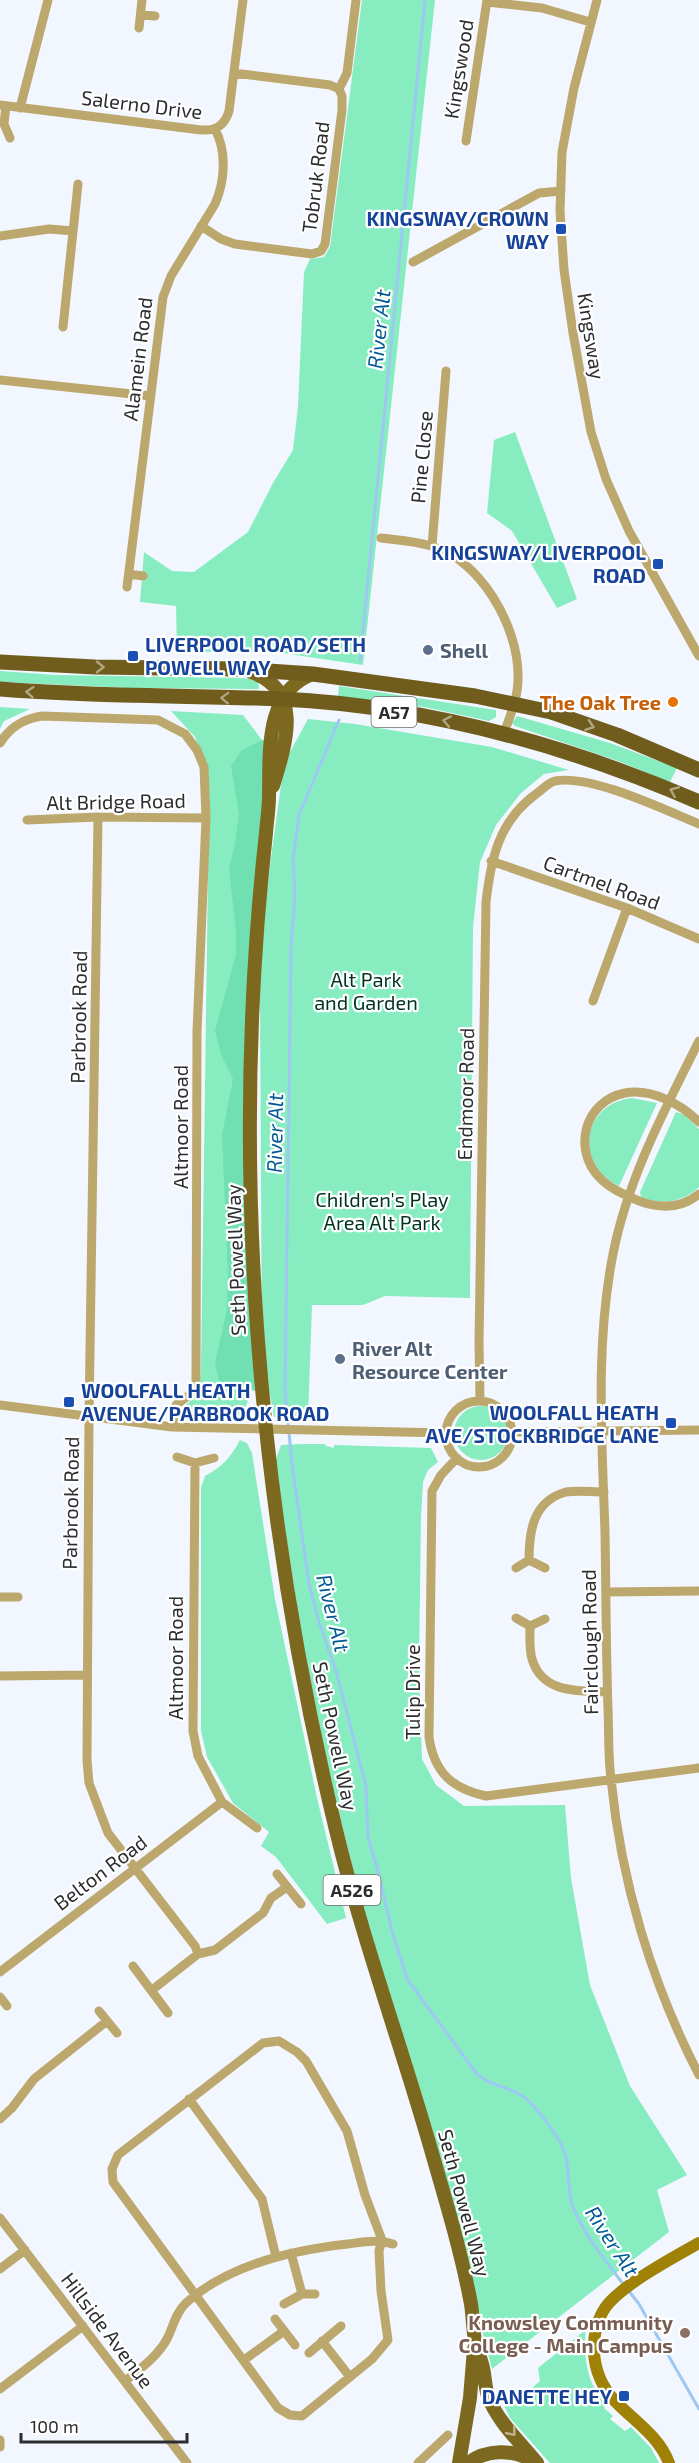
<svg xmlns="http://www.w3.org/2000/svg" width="699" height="2463" font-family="'Exo 2',sans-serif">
	<rect width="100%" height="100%" fill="#f2f6ff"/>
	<path fill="#87edc1" d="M362 0H435L363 665 275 652H177L176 606 140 602 144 552 172 571 194 572 248 532 273 483 293 450 298 406 304 272 310 259 324 257 330 247Z
		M515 432 577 599 557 608 512 531 487 513 494 440Z
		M0 671 56 675 244 678 258 681 259 689 129 688 0 682Z
		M339 686 496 710V717L489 721 424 707 328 697V695L338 696Z
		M0 707 30 709 4 721 0 729Z
		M171 711 243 715 262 740 243 934 244 1235 250 1391C244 1433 213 1420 182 1416L179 1411 199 1393 201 1370 209 802 207 768 195 737Z
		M517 716 610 743 677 768 670 782 618 761 515 726 512 723Z
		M308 719 355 724 492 747 569 770 544 774 521 793 496 825 480 862 473 927 470 1298 385 1296 363 1305H312L308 1418 274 1417 262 1351 260 1003 261 931 284 763Z
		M632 1098 657 1103 619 1186C574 1164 581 1104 632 1098Z
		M676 1112 685 1115 699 1129V1187C682 1203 662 1205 641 1197L640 1192Z
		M454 1433a27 27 0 1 1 54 0a27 27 0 1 1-54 0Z
		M240 1440 247 1443 252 1453 275 1599 317 1798 346 1918 327 1924 276 1857 261 1846 269 1832 233 1803 207 1757 201 1731V1488L205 1476C222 1467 231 1457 240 1440Z
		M302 1444H325L326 1446 334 1448V1445L431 1448 438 1462 428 1470 423 1482 421 1516 419 1667 422 1759 436 1785 464 1806 565 1805 571 1878 590 1985 630 2086 687 2175 657 2190 669 2232 492 2369 433 2140 369 1933 312 1705 275 1462 281 1445Z
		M586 2328C583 2357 586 2382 606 2405L604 2408 613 2416 610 2419 625 2431 631 2427 651 2448 659 2463H550L510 2418 502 2401 516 2389 523 2396 540 2381 538 2368 583 2332V2329Z"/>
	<path fill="#70dfb1" d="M262 740 269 741 251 1045 262 1393 219 1381 215 1363 227 1310 228 1274 222 1135 233 1079 222 1057 215 1031 236 954V930L229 869 235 844 239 814 231 766 242 750Z"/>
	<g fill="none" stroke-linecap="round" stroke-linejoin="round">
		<path stroke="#9dc8f1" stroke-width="3" d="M360 661 425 0
			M339 720 299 815 293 860 295 895 291 948 285 1391 292 1464 309 1584 319 1622 336 1671 366 1786 368 1837 378 1871 392 1931 407 1979 477 2074C492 2088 513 2086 529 2101 540 2112 561 2139 565 2154 570 2170 567 2187 572 2204 580 2229 607 2263 624 2285
			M628 2290 639 2304 699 2409"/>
		<path stroke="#bca86c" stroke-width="9" d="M597 0 574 88 562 152 560 211 564 270 573 333 591 432 606 479 629 531 699 656
			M487 2 542 8 590 22
			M141 15 155 16
			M139 28 142 0
			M234 73 330 85 339 89
			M339 89 347 73 356 0
			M0 105 201 130C216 131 225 125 229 111L243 0
			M6 106 4 124 10 138
			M20 108 48 0
			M466 141 487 0
			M201 226 221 239 235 244 312 254 321 251 325 244 342 110V96L339 89
			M0 236 49 229 73 231
			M413 262 539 193 561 191
			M63 327 78 184
			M0 380 151 396
			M381 538C397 540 415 541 431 546 480 559 518 626 518 675 519 695 511 714 504 733
			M432 546 446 371
			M129 574 143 576
			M127 587 163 297 171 276 215 204C225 181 227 152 215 129
			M0 743C10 727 23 719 42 716L158 720 185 734 197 750 204 767 206 818 197 1032 196 1383 192 1393 176 1405 172 1427
			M98 817 89 1417 87 1760 89 1783 108 1833 195 1946 198 1954
			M27 820 98 817 206 818
			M491 861 627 908 699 939
			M593 1001 627 908
			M699 1041C665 1109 628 1178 613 1254 595 1345 602 1440 605 1532 606 1591 606 1650 608 1709 609 1732 608 1756 611 1779 621 1882 652 1984 699 2075
			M699 1122C681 1104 651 1088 625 1093 584 1101 572 1150 600 1178 610 1189 626 1195 639 1201 661 1209 681 1209 699 1194
			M480 1400 479 1343 486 902C491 858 499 821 536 794 542 790 549 782 555 781 591 774 665 810 699 824
			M446 1434a33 33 0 1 1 66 0a33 33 0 1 1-66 0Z
			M0 1405 172 1427 446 1433
			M513 1432 699 1430
			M177 1457 195 1463 214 1458
			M457 1458 441 1475 432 1491 429 1737C434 1773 453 1789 486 1796L699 1768
			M195 1463 193 1731 198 1756 222 1802 257 1828
			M529 1560C529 1531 533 1501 566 1492 577 1490 592 1492 604 1492
			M516 1568 529 1560 545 1568
			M606 1592 699 1591
			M0 1597H18
			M516 1618 530 1626 545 1619
			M530 1626C530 1636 529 1649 532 1659 542 1693 577 1691 607 1692
			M0 1676 87 1675
			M277 1874 301 1904
			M133 1966 168 2013
			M0 1972 222 1802
			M152 1990 198 1954 215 1950 263 1913 271 1898 287 1887
			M0 1997 7 2006
			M99 2011 117 2033
			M279 2041 297 2052 306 2061 347 2131 365 2195 382 2240 379 2251 381 2291 388 2340 372 2359 302 2416 290 2415 278 2408 113 2182 112 2169 118 2155 263 2043Z
			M189 2099 262 2199 276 2257
			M0 2119 12 2108 34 2079 107 2021
			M0 2218 187 2463
			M291 2253 302 2294
			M0 2269 25 2250
			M284 2304 302 2294H315
			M275 2319 295 2345
			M322 2341 350 2377
			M309 2353 341 2326
			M244 2360 284 2331
			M125 2381C141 2368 157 2357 167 2339 173 2327 176 2312 186 2303 228 2265 293 2250 348 2244 364 2242 378 2239 393 2244
			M0 2389 83 2326
			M0 2440V2447
			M418 2463 448 2435"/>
		<path stroke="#9f8106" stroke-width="12" d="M669 2463C659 2436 634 2421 615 2401 602 2387 595 2371 594 2352 593 2337 597 2320 605 2308 620 2286 674 2257 699 2243"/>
		<path stroke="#7d681f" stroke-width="14" d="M251 672C305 690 285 746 273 786
			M313 674C264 691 270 754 269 796 269 808 267 820 266 833 229 1166 257 1505 336 1830 363 1942 403 2050 434 2160 448 2208 462 2256 471 2304 473 2317 473 2329 475 2341 477 2350 481 2359 483 2368 485 2377 485 2387 488 2396 497 2421 520 2442 537 2463
			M459 2463 470 2398 474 2349
			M468 2463C487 2449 513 2449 533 2461"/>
		<path stroke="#705d1e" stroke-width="15" d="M0 662 95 667 237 669 313 674 475 696 551 712 617 735 699 770
			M0 689C94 697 188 695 282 699 426 706 567 745 699 802"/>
	</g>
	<defs><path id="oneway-chevron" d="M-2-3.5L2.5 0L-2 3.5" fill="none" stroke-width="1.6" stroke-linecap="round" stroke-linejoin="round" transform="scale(1.5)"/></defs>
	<g stroke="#b0a683">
		<use href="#oneway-chevron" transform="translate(100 667) rotate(1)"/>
		<use href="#oneway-chevron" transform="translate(30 692) rotate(-175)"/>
		<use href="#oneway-chevron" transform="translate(225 698) rotate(-178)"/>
		<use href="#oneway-chevron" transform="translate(447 721) rotate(-169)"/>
		<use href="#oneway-chevron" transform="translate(590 726) rotate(19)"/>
		<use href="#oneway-chevron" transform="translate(674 791) rotate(-157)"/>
	</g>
	<use stroke="#beb48f" href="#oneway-chevron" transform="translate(512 2432) rotate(51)"/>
	<g fill="#1a4fb4" stroke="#fff" stroke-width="2">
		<rect x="555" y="223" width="12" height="12" rx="3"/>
		<rect x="652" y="558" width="12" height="12" rx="3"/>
		<rect x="127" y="650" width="12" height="12" rx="3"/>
		<rect x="63" y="1396" width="12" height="12" rx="3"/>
		<rect x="665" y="1417" width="12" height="12" rx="3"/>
		<rect x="618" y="2390" width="12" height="12" rx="3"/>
	</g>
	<g fill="#5c6f8a" stroke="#fff" stroke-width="2">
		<circle cx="428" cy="650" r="6"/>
		<circle cx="340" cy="1359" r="6"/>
	</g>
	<circle fill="#e8710a" stroke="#fff" stroke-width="2" cx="673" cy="702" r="6"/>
	<circle fill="#8d6e63" stroke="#fff" stroke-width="2" cx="685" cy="2333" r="6"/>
	<g text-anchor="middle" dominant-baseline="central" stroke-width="4.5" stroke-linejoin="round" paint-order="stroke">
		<g fill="#fff" stroke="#6b6c6e" stroke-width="1.5">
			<rect x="371.5" y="697" width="45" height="30" rx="4.5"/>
			<rect x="323.5" y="1875" width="57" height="30" rx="4.5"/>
		</g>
		<g font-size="18" font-weight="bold" fill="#2c2d30">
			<text x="394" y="712">A57</text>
			<text x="352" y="1890">A526</text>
		</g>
		<g font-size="20" fill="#2c2d30" stroke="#fff">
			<text transform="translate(458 69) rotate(-81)">Kingswood</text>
			<text transform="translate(142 104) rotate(7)">Salerno Drive</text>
			<text transform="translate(315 177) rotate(-83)">Tobruk Road</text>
			<text transform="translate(592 336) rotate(81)">Kingsway</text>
			<text transform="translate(137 359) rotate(-83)">Alamein Road</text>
			<text transform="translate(421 457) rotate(-85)">Pine Close</text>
			<text transform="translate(116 801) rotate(-1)">Alt Bridge Road</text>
			<text transform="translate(602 882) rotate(20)">Cartmel Road</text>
			<text transform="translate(78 1017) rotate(-89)">Parbrook Road</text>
			<text transform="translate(465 1094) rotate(-89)">Endmoor Road</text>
			<text transform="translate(180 1127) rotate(-90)">Altmoor Road</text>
			<text transform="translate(235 1260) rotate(-92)">Seth Powell Way</text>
			<text transform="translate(70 1503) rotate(-89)">Parbrook Road</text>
			<text transform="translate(589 1642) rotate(-91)">Fairclough Road</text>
			<text transform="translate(175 1658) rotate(-90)">Altmoor Road</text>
			<text transform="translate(412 1692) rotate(-90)">Tulip Drive</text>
			<text transform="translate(336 1736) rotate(78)">Seth Powell Way</text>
			<text transform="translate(100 1872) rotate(-37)">Belton Road</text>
			<text transform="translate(465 2203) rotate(75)">Seth Powell Way</text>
			<text transform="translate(108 2330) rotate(53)">Hillside Avenue</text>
		</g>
		<g font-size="20" font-weight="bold" fill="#164399" stroke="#fff" text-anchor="end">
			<text x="549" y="218">KINGSWAY/CROWN<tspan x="549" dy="23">WAY</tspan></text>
			<text x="646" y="552">KINGSWAY/LIVERPOOL<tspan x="646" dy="23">ROAD</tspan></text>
			<text x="145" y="644" text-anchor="start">LIVERPOOL ROAD/SETH<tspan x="145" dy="23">POWELL WAY</tspan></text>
			<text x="81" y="1390" text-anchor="start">WOOLFALL HEATH<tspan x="81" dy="23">AVENUE/PARBROOK ROAD</tspan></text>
			<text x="659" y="1412">WOOLFALL HEATH<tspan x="659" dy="23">AVE/STOCKBRIDGE LANE</tspan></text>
			<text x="612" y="2396">DANETTE HEY</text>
		</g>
		<g font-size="20" font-weight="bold" fill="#4e5e75" stroke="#fff" text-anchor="start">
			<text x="440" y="650">Shell</text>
			<text x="352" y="1348">River Alt<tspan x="352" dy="23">Resource Center</tspan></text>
		</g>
		<g font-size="20" font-weight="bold" fill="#c56008" stroke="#fff" text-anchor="end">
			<text x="661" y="702">The Oak Tree</text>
		</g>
		<g font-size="20" fill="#003321" stroke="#fff">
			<text x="366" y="979">Alt Park<tspan x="366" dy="23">and Garden</tspan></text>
			<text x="382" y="1199">Children's Play<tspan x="382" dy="23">Area Alt Park</tspan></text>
		</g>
		<g font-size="20" font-weight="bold" fill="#785e54" stroke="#fff" text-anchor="end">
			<text x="673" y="2322">Knowsley Community<tspan x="673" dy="23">College - Main Campus</tspan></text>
		</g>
		<g font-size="21" font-style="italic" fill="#005a96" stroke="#fff">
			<text transform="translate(378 329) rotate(-84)">River Alt</text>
			<text transform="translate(274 1133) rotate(-89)">River Alt</text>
			<text transform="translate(334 1613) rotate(76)">River Alt</text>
			<text transform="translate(613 2241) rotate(57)">River Alt</text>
		</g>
	</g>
	<path d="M21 2433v9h166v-9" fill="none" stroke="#2c2d30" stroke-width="3"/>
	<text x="30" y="2433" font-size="18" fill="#2c2d30" stroke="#ffffff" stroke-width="4.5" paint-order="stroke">100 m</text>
</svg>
